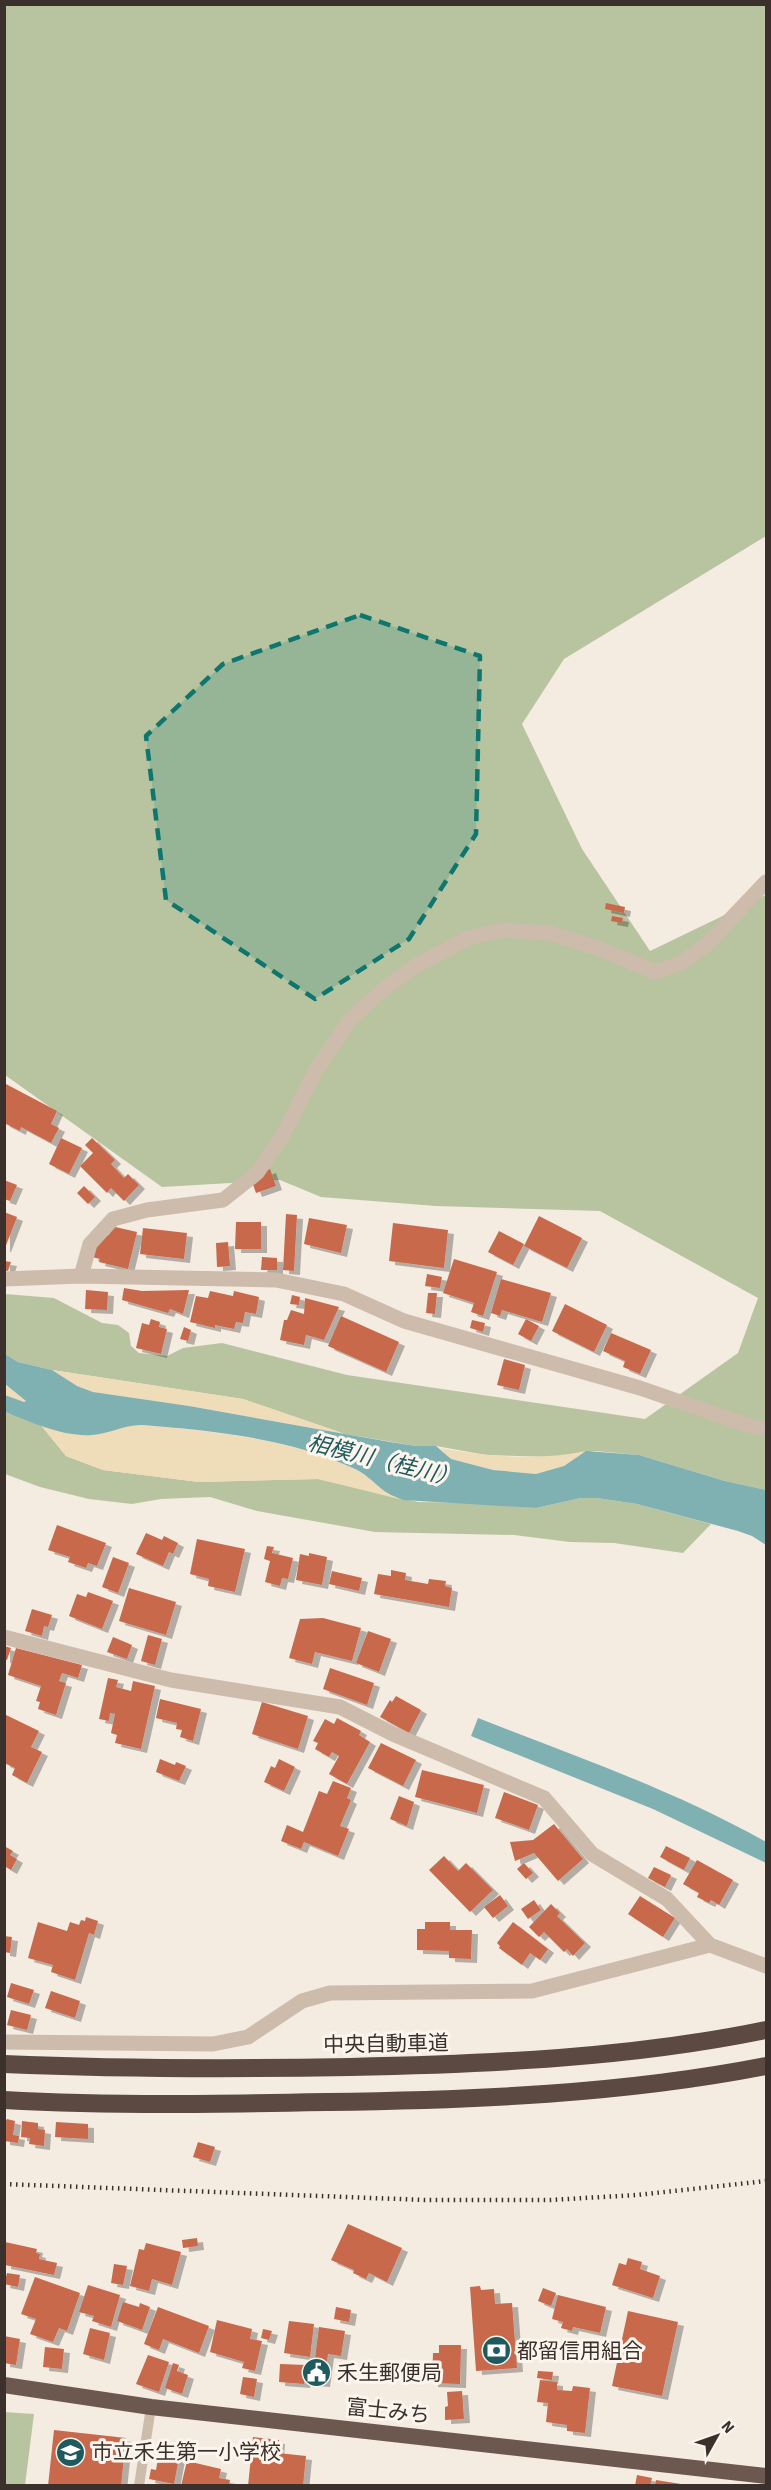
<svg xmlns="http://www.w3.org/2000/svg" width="771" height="2490" font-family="'Source Sans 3','Noto Sans JP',sans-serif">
	<defs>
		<filter id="shadow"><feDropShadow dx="6" dy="4" stdDeviation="0" flood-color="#0004"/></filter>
	</defs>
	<rect width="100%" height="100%" fill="#f4ebe1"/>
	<path fill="#b8c4a0" d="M5 5H766V536L564 659 522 724 582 849 650 951 766 895V1490L725 1481 639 1455 595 1451 555 1457 486 1455 436 1446H416L345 1434 243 1399 52 1370 18 1362 5 1354V1294L54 1298 102 1323 118 1325 129 1333 131 1346 139 1353 167 1356 183 1348 222 1343 347 1375 645 1419 738 1353 758 1298 600 1211 436 1206 321 1197 280 1180 162 1187 5 1075Z
		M4 1412 40 1424 66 1456 103 1470 199 1482 318 1479 418 1502 482 1503 536 1508 581 1498H597L637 1504 711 1524 683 1553 614 1543 570 1542 514 1535 375 1532 257 1511 210 1497 161 1499 132 1504 89 1499 40 1487 5 1474Z
		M4 2412 34 2414 25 2485H5Z"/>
	<path fill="#efdcb8" d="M52 1370 243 1399 345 1434 189 1406 93 1392 77 1386Z
		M4 1384 26 1401 24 1402 5 1395Z
		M40 1424C57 1430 78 1438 96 1434 112 1431 127 1424 143 1425 214 1432 287 1438 353 1468 365 1473 373 1482 383 1490 389 1494 396 1497 403 1500L318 1479 199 1482 103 1470 66 1456Z
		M440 1448C489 1457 537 1461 586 1451L564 1466 536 1474 493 1470 450 1459Z"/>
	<path fill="#7fb0b2" d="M5 1354 18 1362 52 1370 77 1386 93 1392 189 1406 390 1442 416 1446H436L451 1459 493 1470 536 1474 564 1466 586 1451 639 1455 725 1481 766 1490V1545L752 1536 738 1531 637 1504 597 1498H581L536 1508 403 1500C396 1497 388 1494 383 1490 373 1482 365 1473 353 1468 288 1438 214 1431 143 1425 125 1424 109 1434 92 1435 63 1437 31 1422 5 1412V1395L24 1402 26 1401 5 1384Z
		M478 1718C575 1756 676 1791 766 1842V1863L653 1809 471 1736Z"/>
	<path fill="#c8694b" filter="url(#shadow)" d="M606 903 625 907 624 913 605 909Z
		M612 916 623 918 622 923 611 921Z
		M4 1083 57 1111 51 1124 59 1128 51 1143 21 1127 20 1131 4 1123Z
		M61 1138 82 1148 69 1174 49 1164Z
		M92 1138 115 1160 111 1164 124 1178 128 1174 139 1185 124 1201 111 1188 107 1193 80 1166 93 1153 85 1145Z
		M270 1169 276 1186 256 1193 250 1176Z
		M4 1180 17 1185 10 1201 4 1199Z
		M84 1186 95 1197 88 1204 77 1193Z
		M4 1212 17 1217 5 1248H4Z
		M286 1214 297 1215 294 1271 283 1270Z
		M539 1216 582 1238 567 1268 524 1246Z
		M309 1218 347 1225 341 1253 304 1244Z
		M236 1222H261V1249H235Z
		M393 1223 448 1230 444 1268 389 1261Z
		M111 1226 137 1232 128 1269 99 1262 100 1259 92 1257 98 1233 109 1235Z
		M143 1228 187 1233 184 1259 140 1254Z
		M499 1231 524 1244 513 1265 488 1252Z
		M228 1242 230 1266 217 1267 216 1243Z
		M262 1257 277 1258V1270H261Z
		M454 1259 497 1272 483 1316 471 1312 474 1303 443 1293Z
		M4 1261 11 1262 8 1271 4 1270Z
		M427 1274 442 1277 440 1288 425 1286Z
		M501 1279 551 1293 542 1322 502 1310 500 1316 491 1313Z
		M124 1288 142 1291 189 1290 183 1314 170 1309 168 1313 122 1300Z
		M86 1290 108 1292 107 1310 85 1309Z
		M210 1291 233 1296 234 1291 259 1297 256 1314 245 1312 243 1323 236 1322 234 1329 215 1325V1328L190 1322 196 1296 208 1298Z
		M428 1293H437L435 1314 426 1313Z
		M292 1295 300 1297 299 1305 290 1304Z
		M305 1298 339 1307 324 1340 306 1335 304 1345 280 1340 284 1320H287L291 1310 304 1314Z
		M565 1304 607 1325 594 1352 552 1331Z
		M341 1316 399 1342 386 1372 328 1346Z
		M151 1319 160 1322 159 1327 167 1329 161 1354 136 1348 142 1323 149 1325Z
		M526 1319 539 1326 531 1341 518 1334Z
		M472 1320 485 1323 483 1332 470 1328Z
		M184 1327 191 1330 188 1341 180 1339Z
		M611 1333 651 1350 640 1374 623 1367 625 1361 603 1351Z
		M504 1359 525 1365 519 1390 497 1385Z
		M57 1525 106 1543 97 1566 88 1563 86 1568 68 1562 70 1557 48 1550Z
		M146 1533 162 1540 164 1536 178 1543 173 1554 169 1552 163 1566 136 1554Z
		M197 1539 245 1549 235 1592 208 1586 209 1579 190 1574Z
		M267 1546 274 1547 272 1553 293 1558 288 1579 282 1578 280 1586 265 1582 270 1561 264 1559Z
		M309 1553 327 1557 322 1585 296 1580 300 1554 309 1556Z
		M113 1557 129 1563 118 1593 102 1587Z
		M391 1570 406 1573 405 1580 428 1584 429 1579 446 1581 445 1586 452 1588 449 1607 374 1594 378 1574 391 1576Z
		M332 1571 362 1578 359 1591 329 1584Z
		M129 1588 176 1602 166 1635 119 1621Z
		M88 1592 113 1601 102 1629 69 1616 77 1594 86 1597Z
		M32 1609 52 1615 48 1627 44 1626 42 1636 25 1631Z
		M323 1618 361 1628 352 1661 315 1652 312 1664 289 1658 300 1619Z
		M368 1631 391 1639 379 1672 356 1663Z
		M148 1635 162 1639 155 1665 141 1661Z
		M113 1637 132 1645 127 1659 107 1652Z
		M4 1646 11 1648 7 1660 4 1659Z
		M16 1648 82 1665 78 1678 62 1673 59 1681 66 1683 56 1715 38 1709 40 1702 36 1701 41 1686 8 1675Z
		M330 1668 374 1683 367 1705 323 1689Z
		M108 1678 118 1680 116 1687 131 1691 133 1681 155 1686 141 1749 115 1743 117 1735 111 1733 115 1714 110 1713 109 1721 99 1719Z
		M396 1696 421 1710 409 1733 380 1717 390 1700 392 1702Z
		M160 1699 201 1709 193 1741 180 1737 182 1730 176 1729 177 1723 156 1718Z
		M262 1702 308 1716 298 1749 252 1734Z
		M4 1714 39 1731 31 1747 42 1752 27 1783 12 1775 15 1768 4 1763Z
		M337 1718 361 1731 359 1735 370 1742 347 1784 329 1774 339 1756 332 1752 329 1757 315 1749 318 1743 313 1741 325 1719 334 1724Z
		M381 1743 416 1760 403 1786 368 1768Z
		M160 1759 175 1765 176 1762 186 1766 179 1781 156 1772Z
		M279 1759 295 1767 284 1791 264 1782 271 1766 275 1768Z
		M422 1770 484 1785 477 1813 415 1797Z
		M333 1781 351 1788 347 1798 351 1800 340 1826 349 1829 338 1856 304 1842 301 1849 281 1841 287 1825 303 1832 319 1791 327 1794Z
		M504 1792 538 1805 529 1830 495 1818Z
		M399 1796 414 1802 407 1826 390 1819Z
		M554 1824 583 1859 558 1881 534 1853 515 1861 510 1842 533 1840Z
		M4 1846 13 1851 10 1855 17 1859 11 1870 4 1866Z
		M666 1846 690 1858 684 1870 660 1857Z
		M444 1856 458 1871 466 1863 493 1890 470 1912 429 1870Z
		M697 1860 733 1880 719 1905 711 1900 709 1903 697 1897 699 1893 683 1884Z
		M524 1863 533 1873 526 1879 517 1869Z
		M654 1867 671 1875 665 1887 648 1878Z
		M500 1895 508 1906 493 1918 484 1907Z
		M640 1896 675 1918 663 1937 628 1914Z
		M534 1900 541 1910 528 1919 521 1909Z
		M551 1904 560 1913 557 1916 585 1943 573 1956 567 1949 564 1952 544 1932 539 1937 529 1927Z
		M86 1917 98 1921 94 1935 89 1933 75 1980 51 1972 53 1965 28 1958 38 1922 67 1931 70 1922 79 1925 81 1920 85 1921Z
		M425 1922H450V1930H472L471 1959 449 1958V1951L417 1950V1929H425Z
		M513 1922 548 1949 540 1960 530 1953 522 1965 499 1948 500 1946 497 1943Z
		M4 1936 12 1937 10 1953 4 1952Z
		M11 1983 34 1990 29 2004 7 1997Z
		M51 1991 80 2001 75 2018 45 2008Z
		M11 2010 31 2015 27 2030 7 2025Z
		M7 2119 15 2121 13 2135 19 2136 18 2143 4 2141V2123Z
		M22 2121 38 2123V2129L45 2130 44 2146 29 2144 30 2138 21 2137Z
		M56 2122 88 2124V2139L55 2137Z
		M198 2142 215 2147 210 2162 193 2157Z
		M348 2224 402 2248 387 2282 369 2273 366 2279 353 2273 354 2270 331 2260Z
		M197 2238 198 2246 183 2248 182 2240Z
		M5 2242 37 2249 36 2253 40 2254 39 2259 57 2263 54 2275 5 2265Z
		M146 2243 181 2252 172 2285 152 2279 149 2291 130 2286 139 2249 144 2250Z
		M628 2258 642 2262 640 2269 660 2276 653 2298 612 2285 619 2263 626 2265Z
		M114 2264 127 2266 123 2285 111 2283Z
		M7 2273 20 2275 18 2287 4 2284Z
		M35 2277 80 2293 67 2331 59 2328 53 2342 30 2334 36 2319 21 2314Z
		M88 2285 120 2295 111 2327 92 2321 94 2316 79 2312Z
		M480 2286 481 2290 494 2289 495 2304 512 2303 517 2368 476 2371 470 2287Z
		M543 2288 556 2293 551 2306 538 2301Z
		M558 2295 606 2307 600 2333 573 2327 572 2331 561 2328 563 2322 552 2319Z
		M123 2302 139 2307 140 2303 150 2307 142 2330 117 2321Z
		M158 2307 209 2326 199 2353 163 2339 159 2350 144 2344Z
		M336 2307 351 2310 349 2322 334 2319Z
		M628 2311 678 2322 662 2396 612 2386Z
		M217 2320 252 2329 250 2339 262 2341 255 2371 242 2368 244 2362 210 2352Z
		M289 2321 314 2324 310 2357 284 2353Z
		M319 2327 345 2331 341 2356 328 2354 324 2383 312 2382Z
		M90 2328 110 2333 104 2360 83 2354Z
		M263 2329 272 2331 269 2340 261 2338Z
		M4 2336 20 2339 16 2365 4 2363Z
		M439 2345H461L460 2384 432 2383 433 2353H439Z
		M45 2347 64 2349 62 2369 43 2367Z
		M148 2355 169 2362 159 2392 136 2384Z
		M173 2363 179 2365 177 2371 188 2375 182 2394 165 2388Z
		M280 2364 306 2365 304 2384 279 2382Z
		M538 2371 553 2372 552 2380 537 2378Z
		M243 2377 257 2379 254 2397 240 2394Z
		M540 2380 557 2382V2390L572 2391 573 2386 590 2388 585 2433 567 2431V2425L546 2422 548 2403 537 2402Z
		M462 2391 464 2419 445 2420V2407L448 2406 447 2392Z
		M54 2430 126 2438 121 2486H48Z
		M253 2437 279 2440 278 2453 306 2456 303 2486H248Z
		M161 2442 181 2447 174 2484 149 2479 151 2469 156 2470Z
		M187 2461 221 2469 219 2478 230 2480 229 2486H181Z
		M637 2475 652 2478 650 2486H635Z
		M656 2480 681 2484V2486H655Z"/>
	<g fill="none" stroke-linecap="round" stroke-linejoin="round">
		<path stroke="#cdbbac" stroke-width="10" d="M139 2486 151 2407"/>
		<path stroke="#cdbbac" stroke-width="15" d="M81 1276 90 1244 113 1219 147 1210 223 1200 257 1173 282 1137 315 1072 350 1020 387 986 419 964 468 938 504 930 550 933 600 949 655 972 682 963 707 944 766 882
			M4 1279 81 1276 276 1280 344 1294 404 1321 640 1388 747 1425 766 1429
			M4 1637 171 1680 340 1707 393 1734 544 1798 592 1854 667 1899 710 1945 766 1966
			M4 2042 213 2044 248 2037 302 2001 330 1993 532 1991 710 1945"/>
		<path stroke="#6c584f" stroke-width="16" d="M4 2385 151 2407 766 2476"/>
		<path stroke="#5c4a42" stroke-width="18" d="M4 2064C120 2069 235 2069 350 2067 488 2064 631 2058 766 2030
			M4 2100C112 2106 220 2104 327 2102 474 2100 623 2094 766 2066"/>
		<path stroke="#3b302b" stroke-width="4.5" stroke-dasharray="1.5 4.5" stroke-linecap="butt" d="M4 2184 425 2200H550L637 2195 766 2181"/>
	</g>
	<path fill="#0f766e" fill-opacity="0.2" stroke="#0f766e" stroke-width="4.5" stroke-dasharray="12 8" stroke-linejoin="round" d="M360 615 480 656 476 834 409 939 315 999 166 900 146 736 223 664Z"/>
	<defs>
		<symbol id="bank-disc" viewBox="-11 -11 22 22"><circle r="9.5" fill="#1f5a5e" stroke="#fbf5ee"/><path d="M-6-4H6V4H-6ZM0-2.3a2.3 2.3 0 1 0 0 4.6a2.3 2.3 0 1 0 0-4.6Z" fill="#fff"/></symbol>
		<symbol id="civic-disc" viewBox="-11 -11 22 22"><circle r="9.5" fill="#1f5a5e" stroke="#fbf5ee"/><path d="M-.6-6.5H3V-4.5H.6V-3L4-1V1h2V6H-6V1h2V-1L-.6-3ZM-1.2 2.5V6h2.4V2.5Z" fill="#fff"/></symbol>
		<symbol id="school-disc" viewBox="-11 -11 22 22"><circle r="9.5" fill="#1f5a5e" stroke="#fbf5ee"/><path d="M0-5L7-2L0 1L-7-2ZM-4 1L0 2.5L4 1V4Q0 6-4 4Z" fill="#fff"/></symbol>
	</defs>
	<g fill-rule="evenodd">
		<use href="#bank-disc" x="480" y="2334" width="33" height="33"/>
		<use href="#civic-disc" x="300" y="2356" width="33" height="33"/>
		<use href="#school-disc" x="54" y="2436" width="33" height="33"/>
	</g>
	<g text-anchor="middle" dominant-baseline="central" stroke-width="6" stroke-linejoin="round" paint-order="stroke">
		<g font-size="21" fill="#3b302b" stroke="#fbf5ee">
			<text transform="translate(386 2044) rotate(-1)">中央自動車道</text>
			<text transform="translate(388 2411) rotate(6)">富士みち</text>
		</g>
		<g font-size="21" fill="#3b302b" stroke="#fbf5ee" text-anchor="start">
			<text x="517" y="2351">都留信用組合</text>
			<text x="337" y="2373">禾生郵便局</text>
			<text x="92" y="2452">市立禾生第一小学校</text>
		</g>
		<g font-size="22" font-style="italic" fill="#1f5a5e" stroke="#fbf5ee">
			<text transform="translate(383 1461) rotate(14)">相模川（桂川）</text>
		</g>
	</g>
	<rect width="771" height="2490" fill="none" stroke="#3b302b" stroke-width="12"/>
	<g transform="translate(717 2436) rotate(50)" stroke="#fbf5ee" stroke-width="4.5" paint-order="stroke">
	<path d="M0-4.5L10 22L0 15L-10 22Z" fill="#3b302b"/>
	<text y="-9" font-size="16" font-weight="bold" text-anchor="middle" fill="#3b302b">N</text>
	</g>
</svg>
